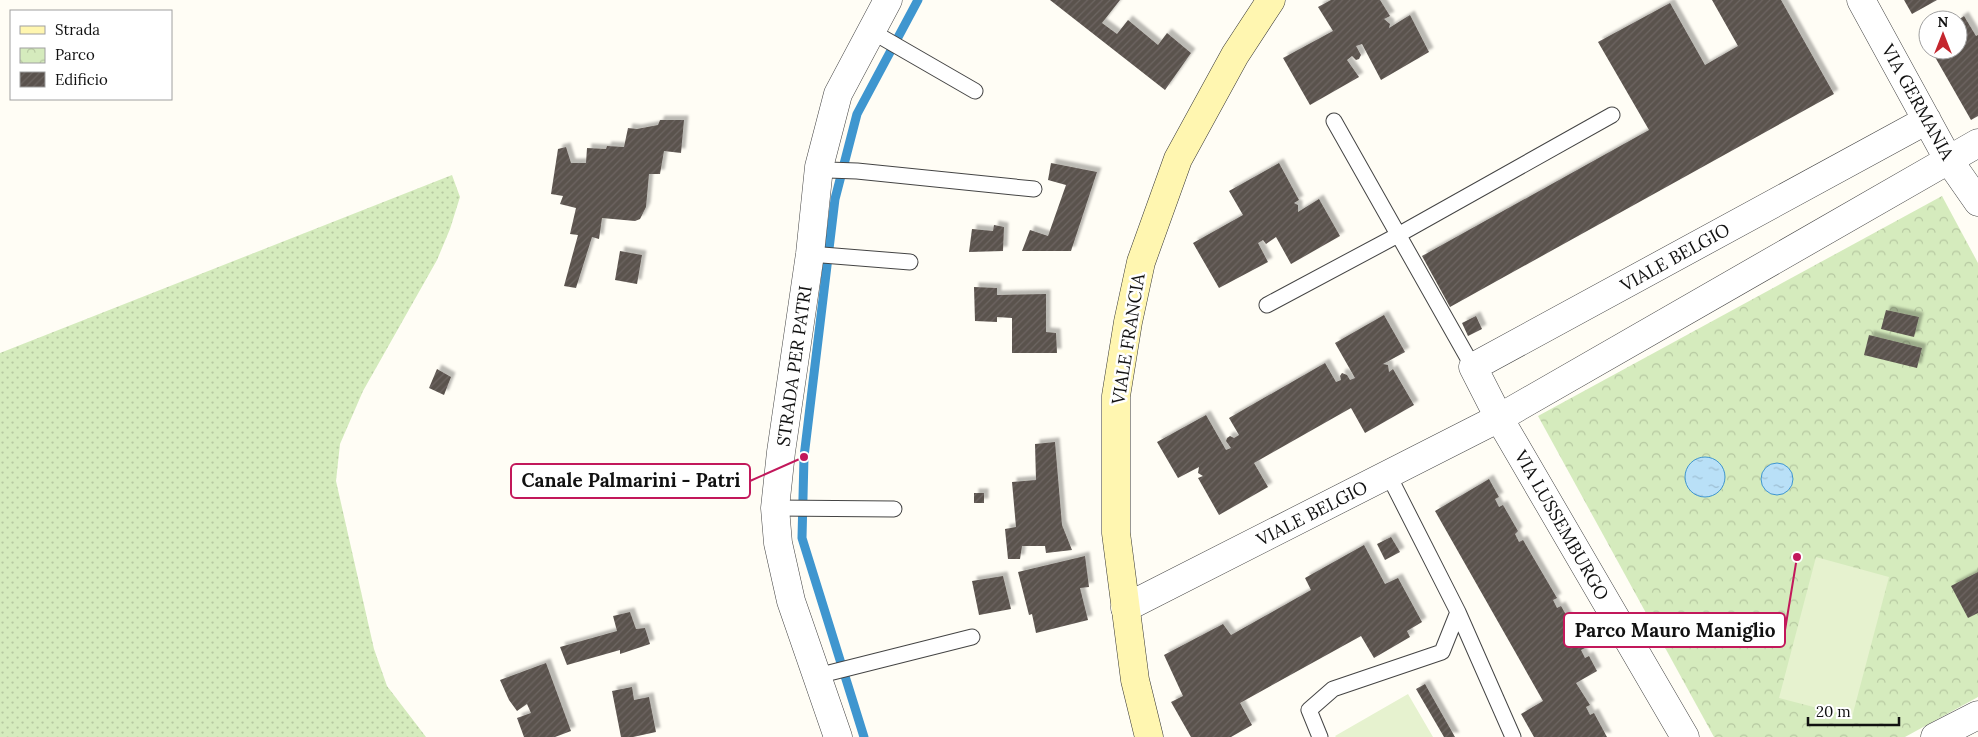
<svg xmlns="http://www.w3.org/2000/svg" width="1978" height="737" font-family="Lora,serif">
	<defs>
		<pattern id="grass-dots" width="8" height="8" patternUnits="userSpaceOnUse" patternTransform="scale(1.25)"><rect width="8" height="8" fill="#d5ebbd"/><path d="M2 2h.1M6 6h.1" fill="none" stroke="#b6c8a1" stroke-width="1.8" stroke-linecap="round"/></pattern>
		<pattern id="park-crowns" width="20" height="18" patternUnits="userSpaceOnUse" patternTransform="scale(1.25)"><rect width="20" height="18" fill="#d5ebbd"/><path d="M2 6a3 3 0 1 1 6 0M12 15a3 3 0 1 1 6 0" fill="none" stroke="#b6c8a1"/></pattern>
		<pattern id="water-ripples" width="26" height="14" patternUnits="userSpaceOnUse" patternTransform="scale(1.25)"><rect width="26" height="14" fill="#b9e0f7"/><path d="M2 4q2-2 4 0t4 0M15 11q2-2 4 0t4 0" fill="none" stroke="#9ebfd3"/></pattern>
		<pattern id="building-hatch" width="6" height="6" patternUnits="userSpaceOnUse" patternTransform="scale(1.25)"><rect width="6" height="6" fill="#5a524d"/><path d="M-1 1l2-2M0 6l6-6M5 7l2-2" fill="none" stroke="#6d6662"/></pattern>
		<filter id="shadow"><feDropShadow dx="4.5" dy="-4.5" stdDeviation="1" flood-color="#0004"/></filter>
	</defs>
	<rect width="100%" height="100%" fill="#fffdf5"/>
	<path fill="url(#grass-dots)" d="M452 175 460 197 450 229 437 260 363 391 340 444 336 481 374 649 387 686 426 737H0V353Z"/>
	<path fill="url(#park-crowns)" d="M1942 196 1978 263V697L1905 737H1714L1538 416Z"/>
	<path fill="#e6f2cf" d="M1816 557 1889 577 1852 717 1779 698Z
		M1408 694 1433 737H1336L1335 736Z"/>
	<path fill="url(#water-ripples)" stroke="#3f96cf" d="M1685 477a20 20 0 1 1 40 0a20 20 0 1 1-40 0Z
		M1761 479a16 16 0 1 1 32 0a16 16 0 1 1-32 0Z"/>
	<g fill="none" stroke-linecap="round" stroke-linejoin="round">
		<path stroke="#3f96cf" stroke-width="9" d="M864 737 802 538 804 457 835 199 857 114 918 0"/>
	</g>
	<path fill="url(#building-hatch)" filter="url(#shadow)" d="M1050 0H1120L1102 23 1117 34 1128 20 1158 45 1167 33 1191 53 1165 90Z
		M1331 0H1380L1390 16 1384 19 1390 24 1389 28 1410 15 1429 52 1381 80 1362 44 1356 46 1361 55 1359 59 1356 60 1352 56 1347 60 1359 77 1310 105 1283 58 1333 31 1318 7Z
		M1712 0H1781L1834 94 1450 307 1422 256 1649 130 1598 42 1670 3 1705 65 1738 46Z
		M1904 0H1937L1912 14Z
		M1964 16 1976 36 1978 35V116L1971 120 1931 50H1958V20Z
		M660 120H684L681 153 664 151 660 174H649L646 207 640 219 635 221 602 218 599 239 592 237 576 288 564 286 578 235 570 234 576 208 560 204 563 196 551 194 558 149 566 147 571 163H586L587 148 606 149 607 146 624 147 628 128 637 129 658 125Z
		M1051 163 1097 172 1071 251H1022L1030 230 1048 236 1066 185 1048 180Z
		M1279 163 1299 200 1294 203 1298 205V212L1319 199 1340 236 1291 264 1276 237 1266 244 1263 240 1258 243 1268 262 1219 288 1193 243 1243 215 1229 191Z
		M994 225 1004 227 1003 251 969 252 972 229 993 231Z
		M620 251 642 255 637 284 615 280Z
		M974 287 997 288V295L1046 294V332L1056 333 1057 353H1012V318L997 317V322L975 321Z
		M1886 310 1919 317 1914 337 1881 329Z
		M1384 315 1405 352 1383 364 1388 365 1389 372 1393 369 1414 405 1365 433 1351 408 1254 463 1268 487 1219 515 1198 478 1203 476 1198 473 1199 467 1178 478 1157 442 1206 415 1226 450 1231 448 1226 441 1227 438 1230 436 1234 438 1239 435 1229 418 1325 363 1336 382 1341 380 1340 376 1342 373 1347 375 1350 380 1355 378 1335 343Z
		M1476 316 1482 329 1468 336 1462 323Z
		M1869 335 1922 348 1917 368 1864 355Z
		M437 369 451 377 444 395 429 388Z
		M1055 442 1062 525 1072 550 1046 553 1045 546H1022L1020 559H1008L1005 529 1016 527 1012 482 1036 480 1035 444Z
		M1489 479 1499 497 1495 499 1499 507 1503 505 1518 531 1515 534 1519 542 1523 540 1557 598 1553 600 1557 608 1561 606 1585 648 1581 650 1585 658 1589 656 1597 671 1576 683 1590 705 1586 707 1590 715 1594 713 1607 737H1534L1521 714 1543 701 1435 511Z
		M974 493H984V503H974Z
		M1391 537 1400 552 1385 560 1377 544Z
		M1364 545 1385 584 1398 578 1422 622 1407 631 1410 637 1374 658 1361 636 1240 703 1252 725 1231 737H1191L1171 702 1183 696 1164 655 1223 624 1231 635 1311 590 1305 578Z
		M1085 556 1089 587 1080 588 1088 620 1036 633 1032 614 1029 615 1018 572Z
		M1978 572V613L1968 618 1951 586Z
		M1003 576 1011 609 979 615 972 581Z
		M630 612 636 629 645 628 650 644 620 654V650L567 665 560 647 617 631 613 616Z
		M546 663 571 731 555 737H524L517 718 531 713 527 704 517 711 509 700 500 680Z
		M1425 684 1455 737H1444L1416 689Z
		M632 687 634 700 649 697 656 732 633 737H621L612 691Z"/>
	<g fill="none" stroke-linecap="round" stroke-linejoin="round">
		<defs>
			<path id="lane" d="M871 31 975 91
				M1334 121 1473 367
				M819 167 828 170 857 171 1034 189
				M810 254 910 262
				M1267 305 1398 235 1612 115
				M1388 474 1458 612 1513 737
				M775 508 894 509
				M817 676 972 637
				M1320 737 1309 710 1333 689 1442 652 1458 612"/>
			<path id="street" d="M1861 0 1948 159 1978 202
				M1125 608 1499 418 1978 143
				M838 737 791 601 778 543 775 508 781 452 810 254 819 167 838 94 888 0
				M1685 737 1499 418 1473 367 1927 120
				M1935 737 1978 715"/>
			<path id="secondary" d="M1149 737 1135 680 1116 533V396L1128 322 1141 262 1178 159 1235 55 1271 0"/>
		</defs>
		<use href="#lane" stroke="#444" stroke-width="17"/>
		<use href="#street" stroke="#444" stroke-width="29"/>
		<use href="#secondary" stroke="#333" stroke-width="29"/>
		<use href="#lane" stroke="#fff" stroke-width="15"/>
		<use href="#street" stroke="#fff" stroke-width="28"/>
		<use href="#secondary" stroke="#fff6b0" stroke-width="28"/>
	</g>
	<g text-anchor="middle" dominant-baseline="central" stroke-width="5" stroke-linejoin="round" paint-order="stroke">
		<g font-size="18" fill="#111" stroke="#fff">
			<text transform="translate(1918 102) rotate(61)">VIA GERMANIA</text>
			<text transform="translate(1675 257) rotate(-29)">VIALE BELGIO</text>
			<text transform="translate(1128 339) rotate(-81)">VIALE FRANCIA</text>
			<text transform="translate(794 366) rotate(-82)">STRADA PER PATRI</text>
			<text transform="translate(1312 513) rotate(-27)">VIALE BELGIO</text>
			<text transform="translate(1562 525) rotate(60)">VIA LUSSEMBURGO</text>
		</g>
	</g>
	<path fill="none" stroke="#c2185b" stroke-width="2" d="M804 457L750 481M1797 557L1785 630"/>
	<g fill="#c2185b" stroke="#fff" stroke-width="2">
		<circle cx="804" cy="457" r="5"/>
		<circle cx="1797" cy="557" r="5"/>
	</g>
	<g fill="#fff" stroke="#c2185b" stroke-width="2">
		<rect x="511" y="464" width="239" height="34" rx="5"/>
		<rect x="1564" y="613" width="221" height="34" rx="5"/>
	</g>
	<g font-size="19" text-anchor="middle" font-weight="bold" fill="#111">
		<text x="631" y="487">Canale Palmarini - Patri</text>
		<text x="1675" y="637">Parco Mauro Maniglio</text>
	</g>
	<rect x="10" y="10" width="162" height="90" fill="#ffffff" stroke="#a0a0a0"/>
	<rect x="20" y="26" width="25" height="8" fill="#fff6b0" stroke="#a0a0a0"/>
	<text x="55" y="35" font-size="15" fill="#111111">Strada</text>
	<rect x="20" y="48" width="25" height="15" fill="url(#park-crowns)" stroke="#a0a0a0"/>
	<text x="55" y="60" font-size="15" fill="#111111">Parco</text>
	<rect x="20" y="72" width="25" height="15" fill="url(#building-hatch)" stroke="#a0a0a0"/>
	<text x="55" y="85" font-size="15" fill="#111111">Edificio</text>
	<g transform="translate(1943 35)"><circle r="24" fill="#ffffff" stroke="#a0a0a0"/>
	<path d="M0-4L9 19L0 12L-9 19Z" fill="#c4262e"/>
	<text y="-8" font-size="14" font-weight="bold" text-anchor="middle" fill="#111111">N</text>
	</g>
	<path d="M1808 717v8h91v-8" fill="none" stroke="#111111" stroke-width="2.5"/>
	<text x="1816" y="717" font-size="15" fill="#111111" stroke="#ffffff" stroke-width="4" paint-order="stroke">20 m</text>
</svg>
